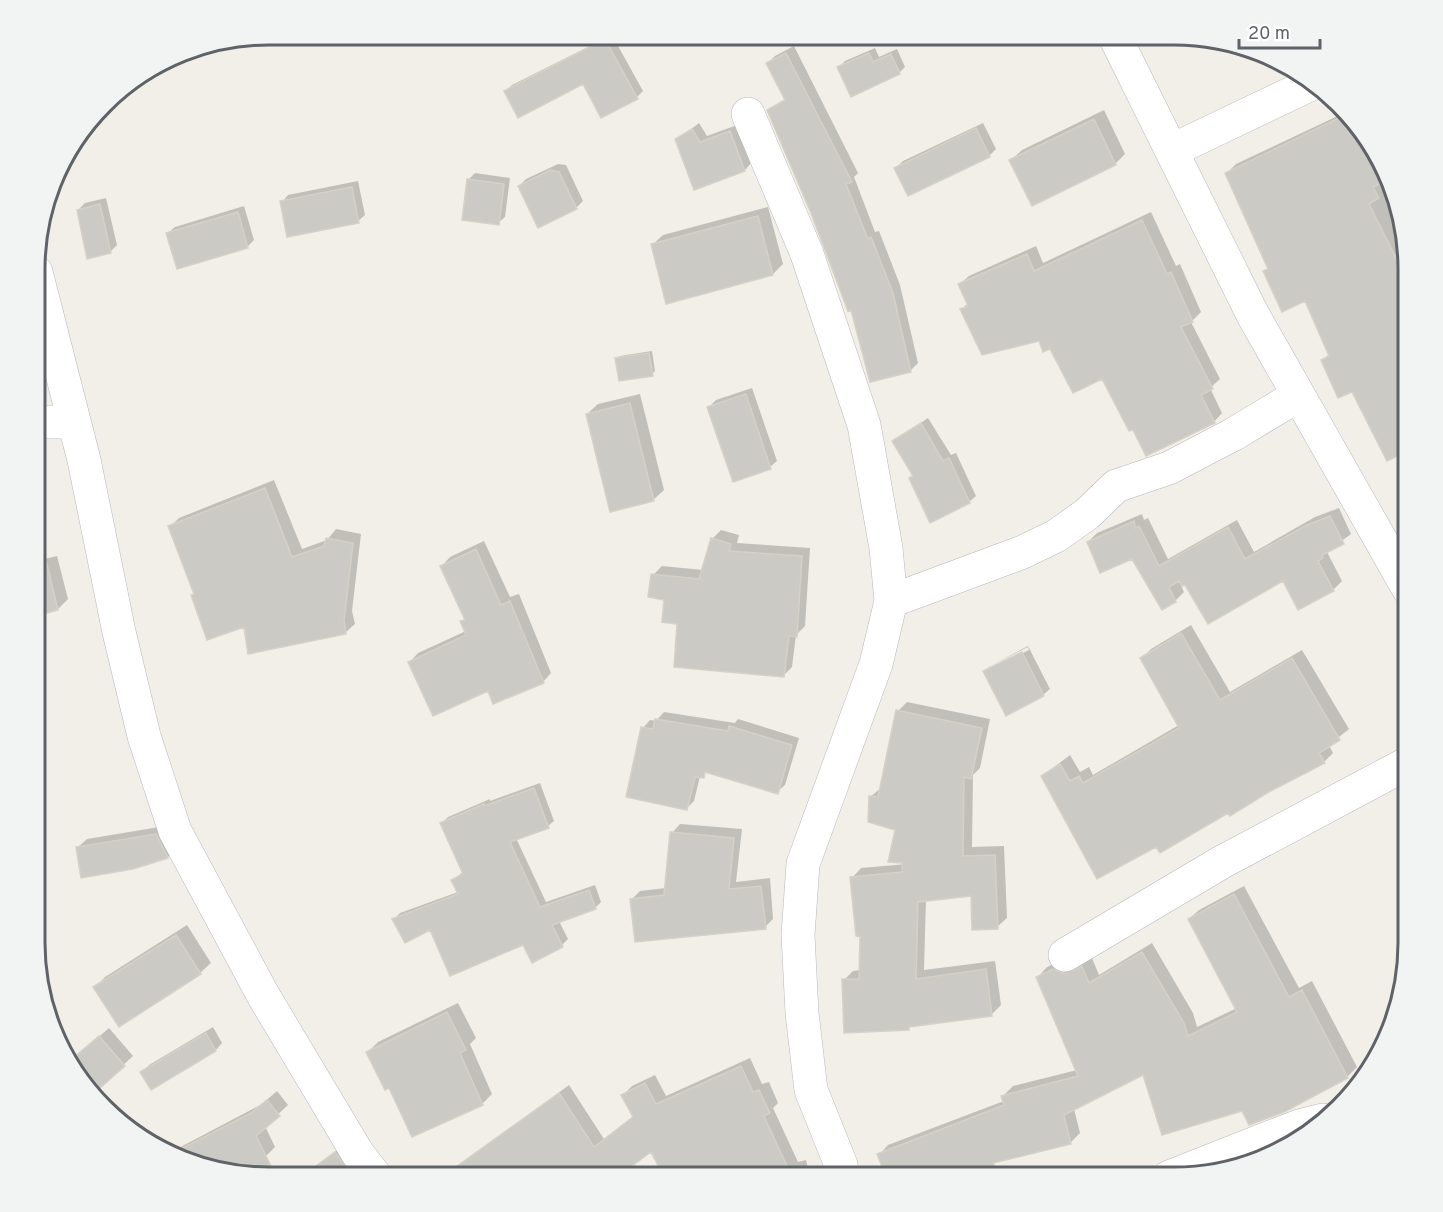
<svg xmlns="http://www.w3.org/2000/svg" width="1443" height="1212" font-family="Overpass,sans-serif">
	<rect width="100%" height="100%" fill="#f1efe8"/>
	<path fill="#0003" d="M612 35 643 91 637 97 584 82 506 91 512 85Z
		M794 46 858 173 854 177 875 232 879 231 900 285 918 363 910 371 852 308 769 110 786 98 768 63 775 56Z
		M875 48 879 57 897 49 905 67 899 73 839 67 845 61Z
		M1104 110 1125 154 1115 164 1011 160 1022 150Z
		M1346 112 1390 179 1408 254V449L1388 459 1353 390 1323 360 1329 354 1306 299 1265 271 1269 267 1227 173 1236 164Z
		M699 123 707 136 737 125 751 163 745 170 695 188 677 140Z
		M983 123 996 149 989 156 896 168 903 161Z
		M558 164 566 165 583 201 576 208 519 186 526 179Z
		M475 173 510 178 505 217 498 223 468 180Z
		M358 181 365 215 358 221 282 202 288 195Z
		M106 198 117 245 110 252 78 210 85 203Z
		M244 206 254 240 247 247 168 233 175 227Z
		M768 207 783 264 773 274 652 245 663 235Z
		M1151 212 1176 266 1180 264 1201 312 1191 322 1220 379 1210 388 1222 413 1214 422 1103 376 1040 339 961 310 968 303 960 284 969 276 1036 246 1043 263Z
		M652 351 655 371 652 374 617 359 620 356Z
		M752 388 777 461 770 467 709 407 716 400Z
		M640 394 664 490 653 500 587 414 598 404Z
		M928 418 951 455 956 453 976 496 969 502 910 478 914 474 894 441Z
		M274 480 302 549 327 540 336 529 361 534 352 611 355 624 345 633 245 625 192 595 195 592 170 527 179 518Z
		M1339 508 1351 534 1327 552 1342 581 1333 590 1284 579 1186 583 1181 585 1184 592 1175 601 1133 557 1088 542 1097 533 1142 514 1144 520 1148 518 1168 559 1237 520 1254 552 1315 517Z
		M721 530 739 535 737 543 810 548 805 626 796 635 792 667 783 676 678 623 653 575 662 566 703 570 712 539Z
		M484 541 510 597 519 594 551 673 543 682 489 689 410 662 418 653 466 631 462 622 466 618 442 566 450 557Z
		M57 556 68 599 58 609 36 614V561Z
		M1191 625 1230 692 1302 650 1349 729 1329 745 1333 753 1324 762 1157 845 1042 776 1070 755 1080 772 1089 767 1093 775 1179 725 1142 658 1151 649Z
		M1028 646 1050 689 1043 695 985 672 990 666V669L1029 650 1028 647 990 666Z
		M907 702 990 719 980 768 973 775 972 847 1004 846 1007 918 997 927 973 894 926 899 924 970 995 961 1001 1005 992 1014 912 1025 908 1029 844 980 853 971 861 970 862 935 852 878 861 868 907 864 897 829 870 797 881 788 898 711Z
		M664 712 735 723 738 719 799 738 785 785 777 792 708 771 700 776 694 801 686 809 643 728 650 720 656 721Z
		M540 783 554 821 548 826 516 838 546 902 595 885 601 902 595 908 559 921 568 939 562 945 532 961 523 943 394 919 400 913 458 892 453 880 463 872 442 823 448 817 490 799V801Z
		M680 824 742 829 736 882 770 878 773 919 765 927 631 900 640 891 666 888 672 833Z
		M165 826 177 848 168 857 133 867 77 848 87 839Z
		M1244 886 1299 988 1312 981 1357 1067 1347 1077 1243 1109 1144 1073 1074 1109 1080 1133 1070 1143 999 1160 991 1166 995 1177H887L879 1155 888 1145 1004 1101 1003 1096 1013 1086 1077 1070 1038 977 1047 967 1064 960 1092 958 1099 975 1152 943 1193 1013 1197 1027 1237 1008 1189 919 1199 910Z
		M187 925 211 963 200 973 119 1025 95 988 105 977Z
		M458 1003 476 1038 470 1044 492 1094 482 1104 390 1086 368 1052 378 1042Z
		M213 1027 222 1043 216 1050 152 1088 142 1072 149 1065Z
		M109 1028 133 1056 93 1093 71 1061Z
		M750 1058 762 1084 769 1082 778 1103 773 1108 798 1162 806 1160 810 1177H710L703 1153 651 1149 615 1177H463L457 1168 569 1085 604 1139 634 1116 623 1095 632 1086 655 1075 666 1096Z
		M277 1091 288 1105 265 1126 275 1147 266 1156 237 1171 179 1159 169 1153 262 1104Z
		M344 1145 361 1169 353 1177H278L292 1166 301 1177Z"/>
	<path fill="#cccac5" stroke="#d6d1c6" stroke-width="1.5" d="M605 39 638 99 601 118 583 84 518 118 504 91Z
		M786 53 852 182 846 184 868 239 871 237 893 293 911 372 870 382 851 310 848 311 811 213 767 110 785 100 766 63Z
		M869 53 873 62 891 54 900 74 851 97 837 67Z
		M1347 114 1390 179 1373 187 1379 198 1369 204 1408 282V451L1387 461 1352 392 1338 398 1321 360 1329 356 1305 301 1282 312 1263 271 1268 269 1225 173Z
		M1094 119 1116 165 1032 206 1009 160Z
		M976 128 990 157 908 196 894 168Z
		M692 129 700 142 730 131 745 171 694 190 675 139Z
		M550 170 559 172 577 209 538 228 518 186Z
		M467 179 504 184 499 225 462 220Z
		M352 187 359 223 287 237 280 201Z
		M100 204 111 253 87 259 77 210Z
		M238 212 248 248 177 269 166 233Z
		M758 216 773 275 666 304 651 244Z
		M1142 220 1167 274 1171 272 1193 322 1181 327 1213 389 1201 395 1215 423 1146 456 1133 430 1129 431 1102 379 1073 393 1050 349 1043 352 1039 341 982 355 960 309 968 306 958 284 1027 254 1034 271Z
		M649 353 653 376 619 381 615 358Z
		M746 394 771 469 733 482 707 407Z
		M630 403 654 501 610 512 586 414Z
		M921 423 943 461 949 458 970 503 930 523 909 478 913 476 892 441Z
		M265 488 292 557 324 546 326 538 353 543 344 621 346 634 248 654 244 627 207 640 191 595 194 594 168 526Z
		M1330 516 1344 544 1322 555 1323 558 1318 561 1334 591 1298 610 1283 581 1208 624 1185 585 1182 586 1179 581 1169 587 1176 602 1162 610 1132 559 1100 573 1087 542 1134 521 1135 528 1139 526 1159 566 1228 527 1245 559 1305 526Z
		M711 538 731 544 729 551 802 556 797 637 789 636 784 677 674 667 677 624 662 622 664 600 648 597 651 574 699 579Z
		M476 549 501 605 510 601 544 683 493 704 488 691 433 716 408 662 466 635 460 621 465 620 440 566Z
		M44 552 58 610 36 616V553Z
		M1181 633 1220 700 1292 658 1340 740 1319 753 1325 763 1267 793 1230 816 1228 813 1160 853 1156 847 1097 879 1041 776 1060 764 1070 781 1079 776 1083 783 1179 728 1140 658Z
		M1022 652 1044 696 1006 716 983 671Z
		M896 710 982 728 971 779 964 777 963 856 995 855 998 929 972 930 971 896 918 902 916 979 986 969 992 1016 909 1027V1030L844 1033 842 979H859L860 937 856 936 850 877 902 872V863L888 862 895 830 868 822 869 796 878 797Z
		M655 719 728 731 729 726 792 745 778 794 705 772 704 778 695 777 687 810 626 797 641 727 653 729Z
		M534 788 549 828 510 842 540 907 589 890 596 909 552 925 563 947 532 963 523 945 450 976 430 930 405 943 392 919 458 894 451 880 463 874 440 823 484 804V806Z
		M670 832 734 838 729 889 761 886 766 929 635 942 630 899 664 895Z
		M156 834 168 858 133 869 81 878 76 847Z
		M1234 894 1289 997 1302 990 1348 1078 1284 1112 1249 1125 1242 1111 1162 1135 1143 1075 1064 1115 1071 1144 993 1163 995 1167 967 1177H886L877 1154 1004 1105 1001 1096 1078 1076 1036 977 1053 969 1066 974 1082 966 1089 983 1142 952 1184 1023 1188 1036 1237 1012 1188 919Z
		M176 935 201 974 119 1027 93 987Z
		M447 1012 466 1050 460 1053 483 1105 412 1137 389 1088 385 1090 366 1052Z
		M206 1033 216 1051 151 1090 140 1072Z
		M99 1036 125 1066 93 1094 71 1060Z
		M741 1066 753 1092 759 1090 770 1113 764 1116 792 1177H664L651 1152 617 1177H442L559 1093 594 1147 633 1117 621 1095 645 1083 656 1104Z
		M267 1100 280 1116 256 1136 277 1178 179 1159 171 1154 251 1113Z
		M335 1152 353 1177H301Z"/>
	<g fill="none" stroke-linecap="round" stroke-linejoin="round">
		<defs>
			<path id="minor" d="M1114 35 1253 315 1408 588
				M748 114 807 254 864 425 886 548 891 601 876 664 803 864 798 935 802 1013 811 1090 841 1165 843 1177
				M1173 150 1311 84
				M36 272 84 460 119 632 144 736 175 831 263 995 358 1154 376 1177
				M36 422H74
				M891 601 1023 552 1056 536 1087 514 1116 486 1169 468 1234 434 1297 396
				M1065 955 1222 862 1408 763
				M1169 1177 1299 1126 1323 1120"/>
		</defs>
		<use href="#minor" stroke="#b5b8bc" stroke-width="34"/>
		<use href="#minor" stroke="#fff" stroke-width="33"/>
	</g>
	<path d="M0 0H1443V1212H0ZM269 45H1174A224 224 0 0 1 1398 269V943A224 224 0 0 1 1174 1167H269A224 224 0 0 1 45 943V269A224 224 0 0 1 269 45Z" fill="#f2f3f3" fill-rule="evenodd"/>
	<path fill="none" stroke="#5f6368" stroke-width="3" d="M269 45H1174A224 224 0 0 1 1398 269V943A224 224 0 0 1 1174 1167H269A224 224 0 0 1 45 943V269A224 224 0 0 1 269 45Z"/>
	<path d="M1239 39v9h81v-9" fill="none" stroke="#5f6368" stroke-width="3"/>
	<text x="1248" y="39" font-size="18" fill="#5f6368" stroke="#ffffff" stroke-width="4.5" paint-order="stroke">20 m</text>
</svg>
